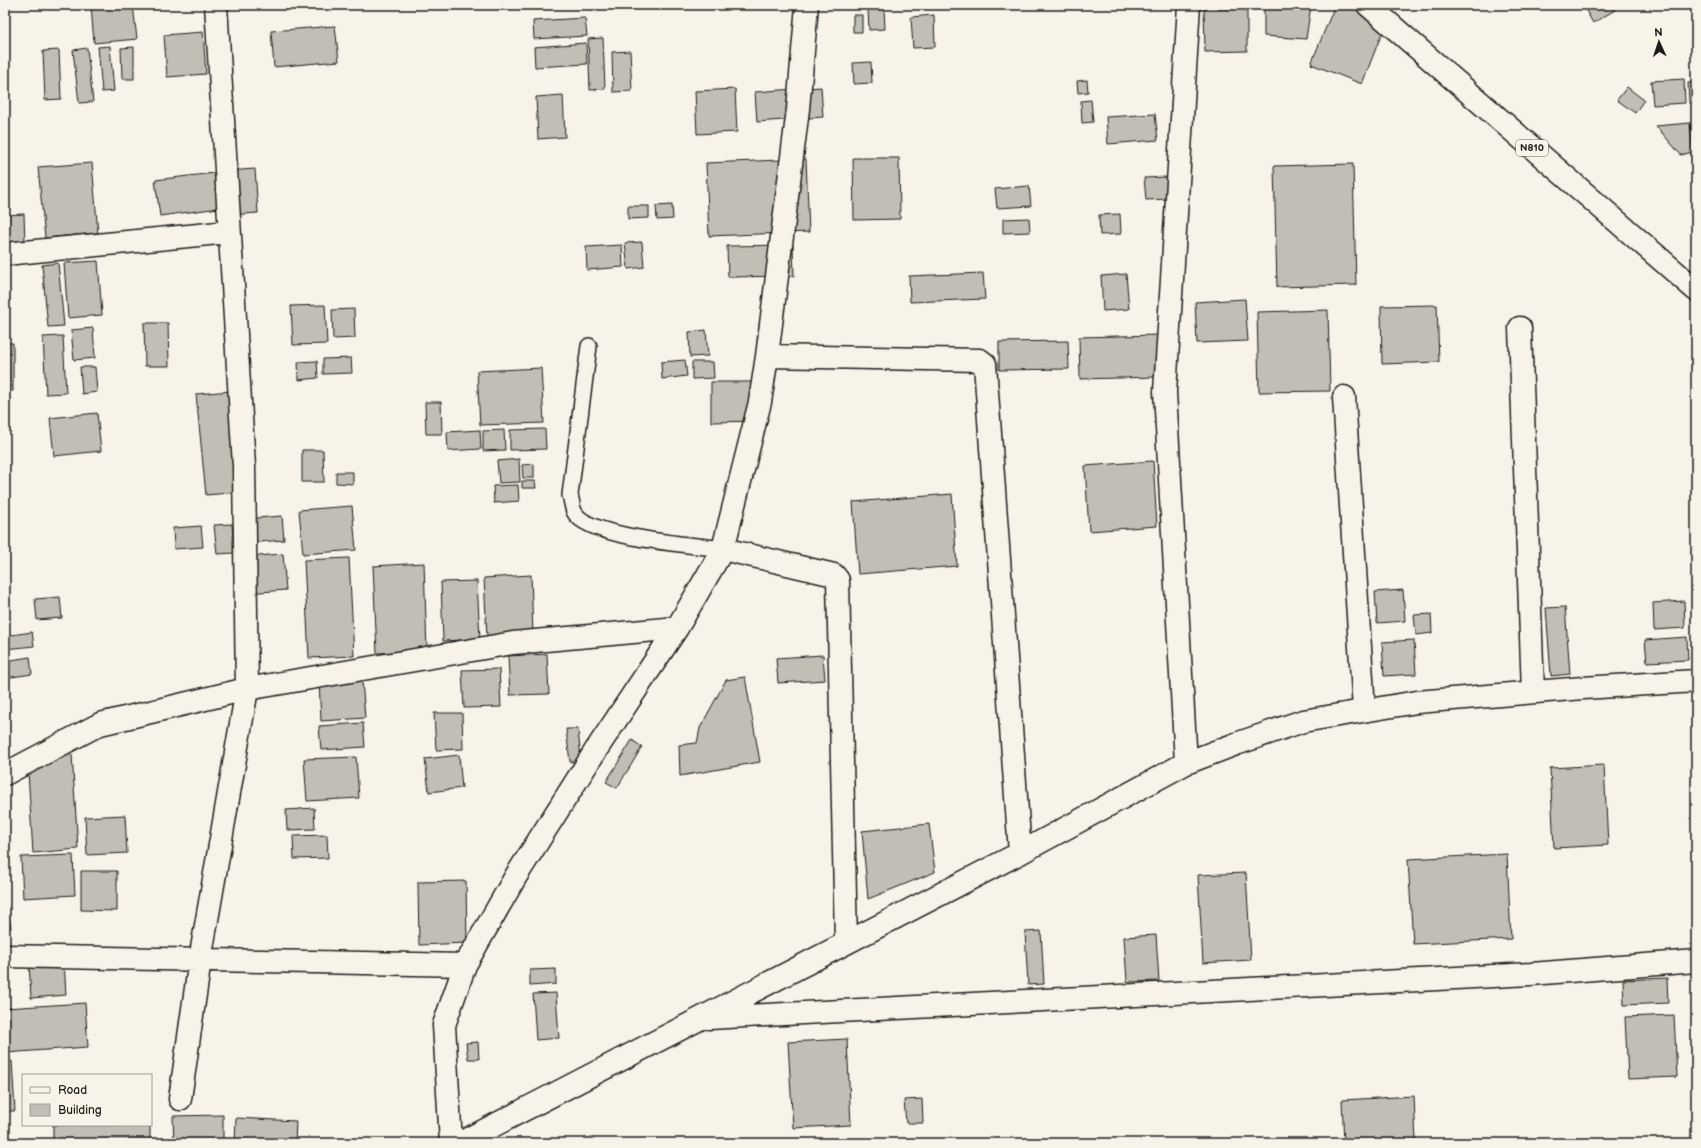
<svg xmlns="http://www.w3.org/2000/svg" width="1701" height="1148" font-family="'Balsamiq Sans',sans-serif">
	<rect width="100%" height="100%" fill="#f7f3e8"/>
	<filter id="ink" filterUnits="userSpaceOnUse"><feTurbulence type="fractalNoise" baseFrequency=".025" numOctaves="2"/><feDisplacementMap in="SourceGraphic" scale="8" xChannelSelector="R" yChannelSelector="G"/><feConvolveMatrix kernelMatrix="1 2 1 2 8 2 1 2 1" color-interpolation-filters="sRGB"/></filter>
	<g filter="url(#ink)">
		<path fill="#c0beb5" stroke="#1c1c1c" d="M100 5H133L137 39 94 43 91 6Z
			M708 5H734L708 7Z
			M868 5H883V6L868 7Z
			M885 5H901V6L885 7Z
			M1264 5H1311L1306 39 1264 36Z
			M1335 5H1358L1385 25 1362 84 1311 64Z
			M1583 5H1612L1615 10 1593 23Z
			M884 8 885 29 869 30 868 9Z
			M1247 8V51L1205 52 1204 9Z
			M853 15H862V32H853Z
			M934 15 935 47 913 48 911 17Z
			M585 18 587 36 534 39 533 21Z
			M335 26 339 61 274 67 271 31Z
			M203 32 206 74 167 77 164 35Z
			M603 38 605 89 590 90 588 39Z
			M586 43 587 64 535 67 534 47Z
			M110 46 114 91 102 92 98 47Z
			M134 47V79H122L121 48Z
			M87 48 93 102 79 103 73 50Z
			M59 50 61 99 45 100 43 51Z
			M630 51 632 91 613 92 612 52Z
			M871 62 872 83 854 84 853 63Z
			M1684 79 1685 103 1653 105 1651 81Z
			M1087 80 1088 92 1078 93 1077 81Z
			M1696 82V103H1689L1688 83Z
			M821 87 823 117 757 122 755 92Z
			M1627 87 1644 100 1635 113 1617 100Z
			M735 89 737 132 697 134 695 91Z
			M563 95 565 137 538 139 536 97Z
			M1091 100 1093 122 1082 123 1081 101Z
			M1155 114 1158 140 1108 144 1106 117Z
			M1690 123 1693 152 1681 155 1656 126Z
			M853 158H899L900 219 854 220Z
			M806 159 809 232 709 236 706 163Z
			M92 163 98 233 45 238 38 167Z
			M1353 164 1356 285 1277 287 1274 166Z
			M255 169 258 213 231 215 227 171Z
			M214 173 219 208 160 216 155 180Z
			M1167 177 1168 199 1146 200 1144 178Z
			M1029 186 1031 206 997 208 995 189Z
			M672 205 673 219 657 220 656 206Z
			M628 206H649V218L628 219Z
			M24 214 25 243H5V215Z
			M1120 214 1121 234 1100 235 1099 215Z
			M1029 218 1030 232 1003 233V219Z
			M642 242 644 267 628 269 625 243Z
			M622 245 623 267 587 270 586 247Z
			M793 245 794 276 728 277 727 246Z
			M98 261 102 315 68 318 64 263Z
			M58 263 64 326 48 327 42 265Z
			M983 273 985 299 910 302 909 276Z
			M1126 274 1129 309 1103 311 1101 276Z
			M1245 299 1248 341 1197 343 1195 302Z
			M325 305 327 344 293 345 291 306Z
			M1437 305 1439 362 1382 364 1381 306Z
			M354 309 355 338 333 339 332 310Z
			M1328 310 1330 391 1259 392 1257 312Z
			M144 323H168L169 366H145Z
			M93 328 95 358 74 360 71 330Z
			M706 330 708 356 690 357 689 332Z
			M1157 335 1158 377 1080 379 1079 337Z
			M63 336 66 393 46 394 43 337Z
			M1068 341 1069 369 999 370V342Z
			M5 343H13V391H5Z
			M351 358 352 373 323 374V359Z
			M685 360 687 376 662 379 661 362Z
			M317 361 318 378 299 380 298 362Z
			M692 362H713L714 378 692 379Z
			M80 367H95L97 392 82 394Z
			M541 368 544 423 480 425 477 371Z
			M711 382H760V421L711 422Z
			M231 391 241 492 206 495 196 394Z
			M425 402H441L442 434H426Z
			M97 413 101 451 54 456 50 418Z
			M545 429 546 449 510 450V430Z
			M480 430 481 449 448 451 447 432Z
			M504 430 505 450 483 451V431Z
			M302 450H323L324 482H302Z
			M519 459 520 482 499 483 497 461Z
			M1153 461 1157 526 1089 531 1085 466Z
			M534 464V478H523L522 465Z
			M336 472H353V484L336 483Z
			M522 481H535L536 488H522Z
			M518 485 519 501 494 503 493 486Z
			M952 494 957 566 858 574 853 502Z
			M352 506 356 550 303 554 299 510Z
			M282 516 284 540 247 543 245 519Z
			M232 524 234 553 217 554 214 525Z
			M201 526 203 547 174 549 173 528Z
			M283 554 286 590 247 593 244 557Z
			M349 558 354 656 309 658 304 560Z
			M424 563 427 651 377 653 373 566Z
			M531 575 533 635 487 637 484 578Z
			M477 581 480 639 443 641 441 582Z
			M1403 590 1405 621 1377 623 1375 592Z
			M60 597 62 618 37 620 35 599Z
			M1684 601 1685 628 1654 630 1653 603Z
			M1565 607 1570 674 1551 676 1546 608Z
			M1431 614 1432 633 1416 635 1414 615Z
			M32 632 34 646 5 649V636Z
			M1687 637 1688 660 1647 662 1645 640Z
			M1414 640 1416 674 1384 676 1382 642Z
			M547 654 549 694 510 695 508 656Z
			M823 655 825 680 778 683 776 658Z
			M30 657 32 674 5 678V661Z
			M499 669 501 707 464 708 462 670Z
			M745 677 760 762 680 776 679 745 697 743 700 728 726 680Z
			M362 680 365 718 321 721 319 682Z
			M434 713H462L463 749 436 750Z
			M363 723 365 747 321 750 319 726Z
			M566 729H578L581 761 570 762Z
			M632 740 642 747 617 788 606 782Z
			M72 754 78 849 33 853 28 772Z
			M459 755 462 788 429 792 425 759Z
			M356 757 359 798 307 801 304 759Z
			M1604 765 1608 845 1554 848 1550 768Z
			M314 808 315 829 287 830 286 810Z
			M125 815 127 853 87 855 85 817Z
			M929 824 935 872 868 899 862 831Z
			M327 835 328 858 294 859 293 836Z
			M1507 854 1511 939 1413 944 1408 859Z
			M73 855 75 895 23 898 21 857Z
			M81 871H117V911L81 910Z
			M1246 873 1251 960 1203 963 1198 875Z
			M466 881 467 943 419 945 418 882Z
			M5 895 11 928 5 929Z
			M1041 931 1044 984 1028 985 1025 932Z
			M1156 935 1159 981 1127 982 1124 937Z
			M64 960 66 995 31 998 29 963Z
			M556 969V984L530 986V970Z
			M1667 978 1668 1003 1624 1005 1623 980Z
			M556 993 559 1038 536 1040 533 994Z
			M85 1003 88 1047 5 1053V1008Z
			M1674 1015 1677 1077 1628 1079 1625 1017Z
			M847 1039 851 1125 793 1128 788 1042Z
			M478 1042 479 1059H468L466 1043Z
			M12 1061 15 1111H5V1062Z
			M1414 1096 1416 1143H1344L1342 1100Z
			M922 1099 923 1123H906L904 1100Z
			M223 1115V1143H174L173 1116Z
			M236 1118 296 1121 295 1143H235Z
			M53 1125H150V1143H53Z"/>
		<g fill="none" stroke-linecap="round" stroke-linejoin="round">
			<defs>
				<path id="service" d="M589 346 570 495C572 501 572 509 575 513 589 538 694 545 723 549"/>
				<path id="minor" d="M5 254 229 232
					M1520 328 1533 692
					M767 356 980 360 985 364 1020 853
					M1344 397 1364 710
					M723 549 834 575 838 580 846 942
					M1186 763 1165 392 1189 5
					M5 774 100 724 247 689 513 643 677 628
					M5 956 465 965
					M709 1018 1531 974 1696 961
					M180 1099 200 960 247 689 244 466 216 5
					M451 1143 444 1025 465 965 516 876 596 750 677 628 723 549 760 402 767 356 798 109 807 5
					M460 1143 1020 853 1186 763 1236 744 1303 721 1417 702 1583 688 1696 681"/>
				<path id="trunk" d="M1368 5 1696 290"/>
			</defs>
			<use href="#service" stroke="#1c1c1c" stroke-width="18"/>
			<use href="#minor" stroke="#1c1c1c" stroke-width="25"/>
			<use href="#trunk" stroke="#1c1c1c" stroke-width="25"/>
			<use href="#service" stroke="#f7f3e8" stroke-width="15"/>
			<use href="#minor" stroke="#f7f3e8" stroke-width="22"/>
			<use href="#trunk" stroke="#f7f3e8" stroke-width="22"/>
		</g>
	</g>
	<g text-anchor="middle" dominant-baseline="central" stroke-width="3" stroke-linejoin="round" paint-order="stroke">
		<rect fill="#f7f3e8" stroke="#5e5c59" stroke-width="1" x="1516" y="140" width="32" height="16" rx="3"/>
		<g font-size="10" font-weight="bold" fill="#1c1c1c">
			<text x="1532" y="148">N810</text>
		</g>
	</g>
	<rect width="1701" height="1148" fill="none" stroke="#f7f3e8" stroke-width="20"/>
	<rect x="10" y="10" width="1681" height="1128" fill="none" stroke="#1c1c1c" stroke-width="1.5" filter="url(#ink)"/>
	<rect x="22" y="1074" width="130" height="52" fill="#f7f3e8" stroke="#9f9d96"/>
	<rect x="30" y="1087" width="20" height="6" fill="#f7f3e8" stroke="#9f9d96"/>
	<text x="58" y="1094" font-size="12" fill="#1c1c1c">Road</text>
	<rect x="30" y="1104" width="20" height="12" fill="#c0beb5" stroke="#9f9d96"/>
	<text x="58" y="1114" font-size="12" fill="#1c1c1c">Building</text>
	<g transform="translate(1659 42) rotate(357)" stroke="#f7f3e8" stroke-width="3" paint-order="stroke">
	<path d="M0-3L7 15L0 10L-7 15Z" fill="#1c1c1c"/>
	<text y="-6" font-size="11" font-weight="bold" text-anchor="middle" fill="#1c1c1c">N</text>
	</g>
</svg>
